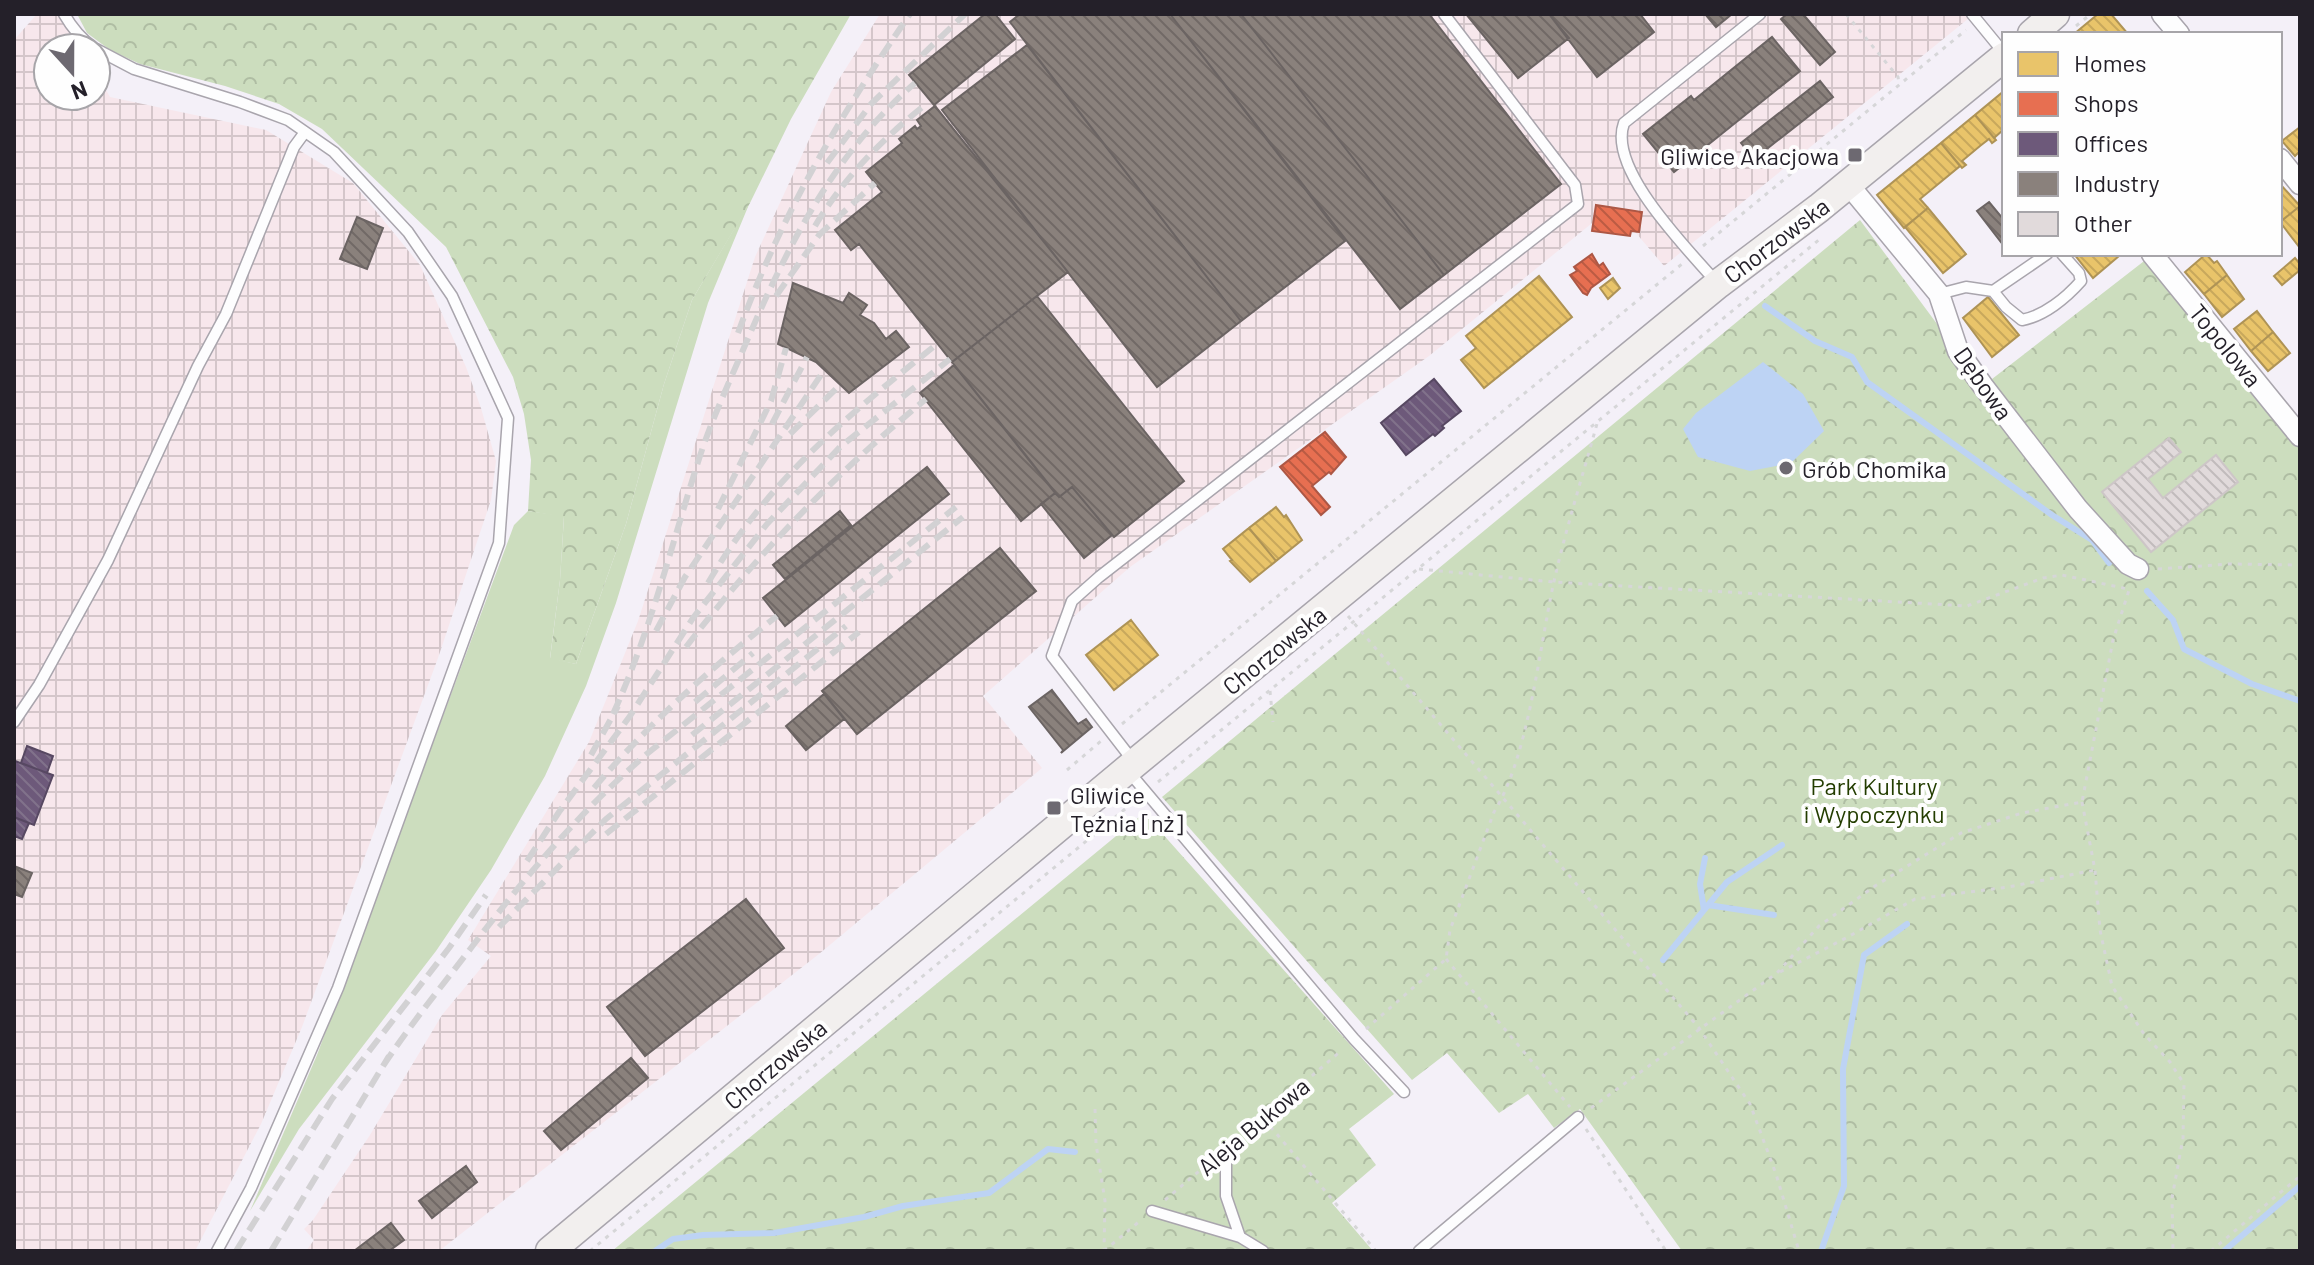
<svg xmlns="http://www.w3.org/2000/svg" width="2314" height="1265" font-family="Barlow,sans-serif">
	<defs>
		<pattern id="industrial-grid" width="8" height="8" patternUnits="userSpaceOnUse" patternTransform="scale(2)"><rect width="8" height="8" fill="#f7e7ec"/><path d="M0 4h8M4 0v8" fill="none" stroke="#d4c6ca"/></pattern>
		<pattern id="forest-crowns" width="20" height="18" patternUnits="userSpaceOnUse" patternTransform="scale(2)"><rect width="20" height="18" fill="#ccddbe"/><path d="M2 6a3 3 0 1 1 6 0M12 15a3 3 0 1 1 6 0" fill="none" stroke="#afbda3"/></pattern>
		<pattern id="homes-back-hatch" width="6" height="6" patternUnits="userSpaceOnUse" patternTransform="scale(2)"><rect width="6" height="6" fill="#e9c46a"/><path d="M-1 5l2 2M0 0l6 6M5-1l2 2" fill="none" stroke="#c8a85c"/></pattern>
		<pattern id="shops-back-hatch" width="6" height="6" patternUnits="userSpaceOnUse" patternTransform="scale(2)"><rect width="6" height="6" fill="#e76f51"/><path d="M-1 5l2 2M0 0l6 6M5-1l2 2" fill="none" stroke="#bb5b43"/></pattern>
		<pattern id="offices-back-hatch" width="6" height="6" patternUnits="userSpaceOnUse" patternTransform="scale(2)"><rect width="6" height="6" fill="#6d597a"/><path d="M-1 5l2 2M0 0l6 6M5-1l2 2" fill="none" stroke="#81728b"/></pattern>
		<pattern id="industry-back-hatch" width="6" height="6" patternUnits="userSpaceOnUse" patternTransform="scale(2)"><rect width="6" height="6" fill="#8a817c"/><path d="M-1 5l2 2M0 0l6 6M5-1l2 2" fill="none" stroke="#716966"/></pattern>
		<pattern id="building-back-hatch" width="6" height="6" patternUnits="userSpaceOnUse" patternTransform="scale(2)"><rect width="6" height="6" fill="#e1dadb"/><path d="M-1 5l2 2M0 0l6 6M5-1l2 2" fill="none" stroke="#c1bbbc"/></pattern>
	</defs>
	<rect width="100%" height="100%" fill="#f4f0f8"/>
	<path fill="url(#industrial-grid)" d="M37 14H64L83 48H48V96H96V72L110 97 266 130 353 183 420 265 466 367 481 408 496 461 491 500 438 658 302 1027 261 1124 195 1251H14V40Z
		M880 14H1974L1664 266 1613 206 1429 356 1130 567 983 696 1042 768 819 954 439 1251H306L314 1240 304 1229 313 1220 370 1135 442 1015 491 956 468 940 589 742 638 621 755 257 831 92Z"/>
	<path fill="#ccddbe" d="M750 202 708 303 616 603 586 686 545 776 491 870 436 951 299 1129 250 1211 317 1055 514 525 528 511 564 516 560 580 550 658 576 664 626 524 664 384 692 300Z"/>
	<path fill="url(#forest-crowns)" d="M77 14H851L791 119 750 203 692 300 664 384 626 524 576 664 550 659 560 580 564 517 528 511 531 460 524 414 513 377 446 247 322 129 279 104 225 86 140 64 110 50 87 33Z
		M1860 220 1983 386 2148 258 2300 448V1251H1682L1580 1109 1554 1128 1528 1094 1499 1113 1447 1053 1412 1080 1162 797Z
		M1144 813 1394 1094 1349 1129 1376 1165 1332 1203 1373 1251H612Z"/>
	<path fill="#bdd3f4" d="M1763 362 1803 394 1824 431 1791 463 1750 471 1698 457 1683 429 1696 413Z"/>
	<path fill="url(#homes-back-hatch)" stroke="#ae9356" stroke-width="2" d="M2098 14H2111L2128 34H2074Z
		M2004 91V129L1994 138 1975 115Z
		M1975 115 1996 140 1992 143 1989 139 1980 146 1962 161 1966 165 1962 168 1941 143Z
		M2300 127V151L2295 156 2282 141Z
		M1941 143 1960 166 1920 199 1928 208 1904 228 1877 195Z
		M2280 184 2300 206 2280 222Z
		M2300 206V248L2280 222Z
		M1928 208 1966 254 1943 273 1905 227Z
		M2074 254H2118L2119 256 2093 278Z
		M2206 254 2214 263 2217 261 2227 275 2204 294 2185 272Z
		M2295 258 2300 264V270L2282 285 2274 276Z
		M2227 275 2244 299 2222 317 2204 294Z
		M1539 276 1572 317 1484 388 1461 360 1476 348 1466 336Z
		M1613 278 1620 288 1608 299 1600 288Z
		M1988 297 2019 335 1992 357 1963 318Z
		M2257 311 2273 332 2251 351 2234 329Z
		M2273 332 2290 353 2268 371 2251 351Z
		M1276 507 1284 517 1286 515 1302 540 1276 561 1249 528Z
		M1249 528 1276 561 1250 582 1230 561 1232 560 1223 549Z
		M1131 620 1158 655 1114 690 1086 655Z"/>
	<path fill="url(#shops-back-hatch)" stroke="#ac5745" stroke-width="2" d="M1596 205 1642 212 1639 232 1631 231 1630 236 1592 231Z
		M1592 254 1599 266 1603 263 1610 274 1591 288 1587 295 1583 293 1570 275 1577 271 1574 267Z
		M1325 432 1346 457 1331 474 1329 472 1312 486 1330 507 1321 515 1280 467Z"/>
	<path fill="url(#offices-back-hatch)" stroke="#574862" stroke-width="2" d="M1434 379 1461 411 1442 426 1444 428 1435 436 1433 434 1406 455 1381 423Z
		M27 746 53 756 47 773 21 763Z
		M15 761 53 775 34 825 14 817Z
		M14 817 29 823 22 839 14 836Z"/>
	<path fill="url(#industry-back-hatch)" stroke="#6b6463" stroke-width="2" d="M985 14H995L1015 39 934 105 909 75Z
		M1020 14H1170L1345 241 1241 321 1010 22Z
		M1170 14H1241L1444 275 1400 309Z
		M1241 14H1429L1561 184 1444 275Z
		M1466 14H1549L1569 38 1518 78Z
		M1549 14H1640L1654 32 1597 77Z
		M1705 14H1732L1716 27Z
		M1787 14H1803L1835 52 1820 65 1781 19Z
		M1772 37 1800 71 1674 172 1643 134 1691 96 1694 100Z
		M1027 45 1241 321 1157 387 942 110Z
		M1820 81 1833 97 1754 159 1741 143Z
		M935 106 1068 272 952 362 859 244 851 250 835 230 882 192 866 172 902 143 899 139 915 126 917 129 921 126 917 120Z
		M1989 202 2004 220V246L1977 211Z
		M357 217 383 228 367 269 340 259Z
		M793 283 843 303 849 293 867 305 860 315 874 323 886 339 896 331 909 347 849 393 816 362 778 344Z
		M1037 296 1184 481 1114 537 1072 487 1059 497 952 362Z
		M954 365 1055 493 1021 521 920 393Z
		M927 467 949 494 785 626 763 598Z
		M1072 487 1112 535 1084 558 1041 504 1055 493 1059 497Z
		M840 511 851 525 785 579 773 565Z
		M1000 548 1036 591 857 734 822 691Z
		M1052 690 1078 724 1086 719 1092 727 1061 753 1063 750 1029 707Z
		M824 694 844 719 806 750 786 726Z
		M14 866 32 873 22 897 14 894Z
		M746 899 784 948 645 1056 607 1007Z
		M631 1058 648 1078 561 1150 544 1131Z
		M466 1166 477 1182 432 1218 419 1201Z
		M391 1223 404 1240 389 1251H354Z"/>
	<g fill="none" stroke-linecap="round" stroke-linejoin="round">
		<path stroke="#bdd3f4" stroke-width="6" d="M1765 306 1815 341 1852 357 1867 382 2052 515 2092 540 2109 563
			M2147 591 2173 620 2184 649 2252 684 2300 701
			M1708 905 1774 915
			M1704 910 1700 884 1705 858
			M1663 960 1727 882 1782 845
			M655 1251 673 1239 703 1235 774 1233 864 1217 903 1206 989 1193 1048 1149 1075 1152
			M1821 1251 1844 1186 1843 1069 1864 955 1907 924
			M2224 1251 2300 1186"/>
	</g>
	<path fill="url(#building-back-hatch)" stroke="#cdc6c7" stroke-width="2" d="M2169 438 2181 452 2148 479 2163 498 2216 455 2238 482 2151 552 2102 492Z"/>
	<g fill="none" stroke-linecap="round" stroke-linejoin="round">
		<defs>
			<path id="service" d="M64 14C72 28 81 39 94 48
				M1972 14 2004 53
				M96 49 134 69 240 102 288 120 334 152 408 232 452 296 508 418 499 543 338 988 251 1188 217 1251
				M1717 283C1687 248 1607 169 1624 123L1760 14
				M1993 291 2006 307 2022 320C2044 316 2066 298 2081 281L2079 273 2062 254
				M1939 294 1966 287 1993 291 2047 254
				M14 722 39 685 108 560 198 366 226 314 294 147 305 132
				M1134 762 1052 656 1072 601 1099 577 1578 204 1575 185 1444 14
				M1129 772 1354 1039 1404 1092
				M1226 1148V1196L1240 1237
				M1152 1211 1240 1237 1263 1251
				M1419 1251 1578 1117"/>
			<path id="minor" d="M2162 14 2179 34
				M2280 159 2300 184
				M1848 184 1939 294 1958 351 1983 386 2078 509 2128 564 2138 569
				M2152 254 2300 436"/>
			<path id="secondary" d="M2032 34 2055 14
				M550 1251 1135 763 1718 284 1819 208 2004 57"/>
		</defs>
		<use href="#service" stroke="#a9a5ad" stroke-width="13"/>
		<use href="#minor" stroke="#a9a5ad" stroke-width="23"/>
		<use href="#secondary" stroke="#a9a5ad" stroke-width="31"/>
		<path stroke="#d6d6d8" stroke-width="3" stroke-dasharray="4 6" stroke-linecap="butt" d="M1846 14 1898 77 1899 83
			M2076 26 2091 14
			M1815 155 1828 170
			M1703 246 1966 30
			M1419 569 1554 582 1967 606 2043 578 2062 575 2128 589
			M2158 569 2229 564 2300 565
			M1348 616 1699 1028 1750 1104 1776 1174 1799 1251
			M1270 691 1273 722
			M1122 724 1682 264
			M1067 770 1101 741
			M1158 782 1820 239
			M2082 802 2095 870 2100 930 2112 986 2144 1034 2170 1062 2184 1084 2183 1138 2172 1198 2173 1251
			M1446 959 1570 1107
			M1780 972 1846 938 1915 899 2008 887 2095 870
			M1366 1029 1446 959 1450 930 1494 812C1528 758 1539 651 1553 586 1565 531 1583 475 1598 420
			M1591 1108 1777 973 1819 926 1875 886 1961 833 2022 813 2082 802 2113 640 2130 587
			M1095 1109 1096 1144 1105 1201 1104 1251
			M1264 1119 1376 1251
			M1586 1129 1666 1251
			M1236 1141 1342 1050
			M1165 1200 1211 1161
			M590 1251 1136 800
			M1104 1251 1141 1220
			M2211 1251 2300 1176"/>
		<use href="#service" stroke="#fdfdfe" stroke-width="10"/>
		<use href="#minor" stroke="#fdfdfe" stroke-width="20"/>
		<use href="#secondary" stroke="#f2efee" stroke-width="28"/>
		<path stroke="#d2d1d3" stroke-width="6" stroke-dasharray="16 8" stroke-linecap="butt" d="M827 163 871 104 965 14
			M815 226C843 179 882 139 925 105
			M776 296 819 235 875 183
			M738 333C781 215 839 117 910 14
			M772 424 807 357
			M790 434 841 384
			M718 509 771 401 786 348
			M708 583C768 480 846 417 937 344
			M656 631 685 577 825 369
			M686 647C758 553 835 474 926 399
			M695 702 753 653
			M613 714C650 633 671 547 698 462 710 424 727 387 743 350 785 251 832 155 915 83
			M692 735 963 517
			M591 755 618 706
			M594 788C649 723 711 668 777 616
			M606 834 859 632
			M527 861 559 812 630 716 693 618 767 524 840 447 950 359
			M499 927 606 819 846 626
			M383 1066C410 1025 441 987 471 948 525 877 580 811 648 753L956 507
			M236 1251 332 1099 449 948 486 895
			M271 1251 389 1056"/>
	</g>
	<g fill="#6d6971" stroke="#fefefe" stroke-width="3">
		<rect x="1847" y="147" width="16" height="16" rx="4"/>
		<circle cx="1786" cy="468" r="8"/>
		<rect x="1046" y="800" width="16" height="16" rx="4"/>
	</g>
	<g text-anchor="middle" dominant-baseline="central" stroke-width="8" stroke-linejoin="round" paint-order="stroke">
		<g font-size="24" fill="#242029" stroke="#fefefe" text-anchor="start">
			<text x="1839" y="155" text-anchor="end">Gliwice Akacjowa</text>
			<text x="1802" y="468">Grób Chomika</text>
			<text x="1070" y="794">Gliwice<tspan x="1070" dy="28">Tężnia [nż]</tspan></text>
		</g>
		<g font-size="24" fill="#242029" stroke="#fefefe">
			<text transform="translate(1776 240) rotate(-37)">Chorzowska</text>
			<text transform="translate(2226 345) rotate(51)">Topolowa</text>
			<text transform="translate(1984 383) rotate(55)">Dębowa</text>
			<text transform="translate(1274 650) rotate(-39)">Chorzowska</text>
			<text transform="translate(775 1064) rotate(-40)">Chorzowska</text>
			<text transform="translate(1253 1126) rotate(-40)">Aleja Bukowa</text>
		</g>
		<g font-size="24" fill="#233d00" stroke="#fefefe">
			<text x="1874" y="785">Park Kultury<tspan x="1874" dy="28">i Wypoczynku</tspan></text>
		</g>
	</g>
	<rect width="2314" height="1265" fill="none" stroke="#242029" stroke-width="32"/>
	<rect x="2002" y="32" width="280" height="224" fill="#fefefe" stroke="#a7a5a9" stroke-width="2"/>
	<rect x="2018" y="52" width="40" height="24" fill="#e9c46a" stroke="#a7a5a9" stroke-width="2"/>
	<text x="2074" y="72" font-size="24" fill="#242029">Homes</text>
	<rect x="2018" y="92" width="40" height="24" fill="#e76f51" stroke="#a7a5a9" stroke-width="2"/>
	<text x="2074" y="112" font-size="24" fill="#242029">Shops</text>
	<rect x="2018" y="132" width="40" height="24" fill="#6d597a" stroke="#a7a5a9" stroke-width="2"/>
	<text x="2074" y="152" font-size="24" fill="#242029">Offices</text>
	<rect x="2018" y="172" width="40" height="24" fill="#8a817c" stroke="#a7a5a9" stroke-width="2"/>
	<text x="2074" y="192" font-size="24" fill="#242029">Industry</text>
	<rect x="2018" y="212" width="40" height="24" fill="#e1dadb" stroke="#a7a5a9" stroke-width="2"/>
	<text x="2074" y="232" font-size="24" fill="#242029">Other</text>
	<g transform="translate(72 72) rotate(159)"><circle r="38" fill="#fefefe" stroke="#a7a5a9" stroke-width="2"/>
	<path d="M0-6L14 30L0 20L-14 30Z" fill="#6d6971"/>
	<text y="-12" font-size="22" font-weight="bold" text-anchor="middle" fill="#242029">N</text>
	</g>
</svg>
